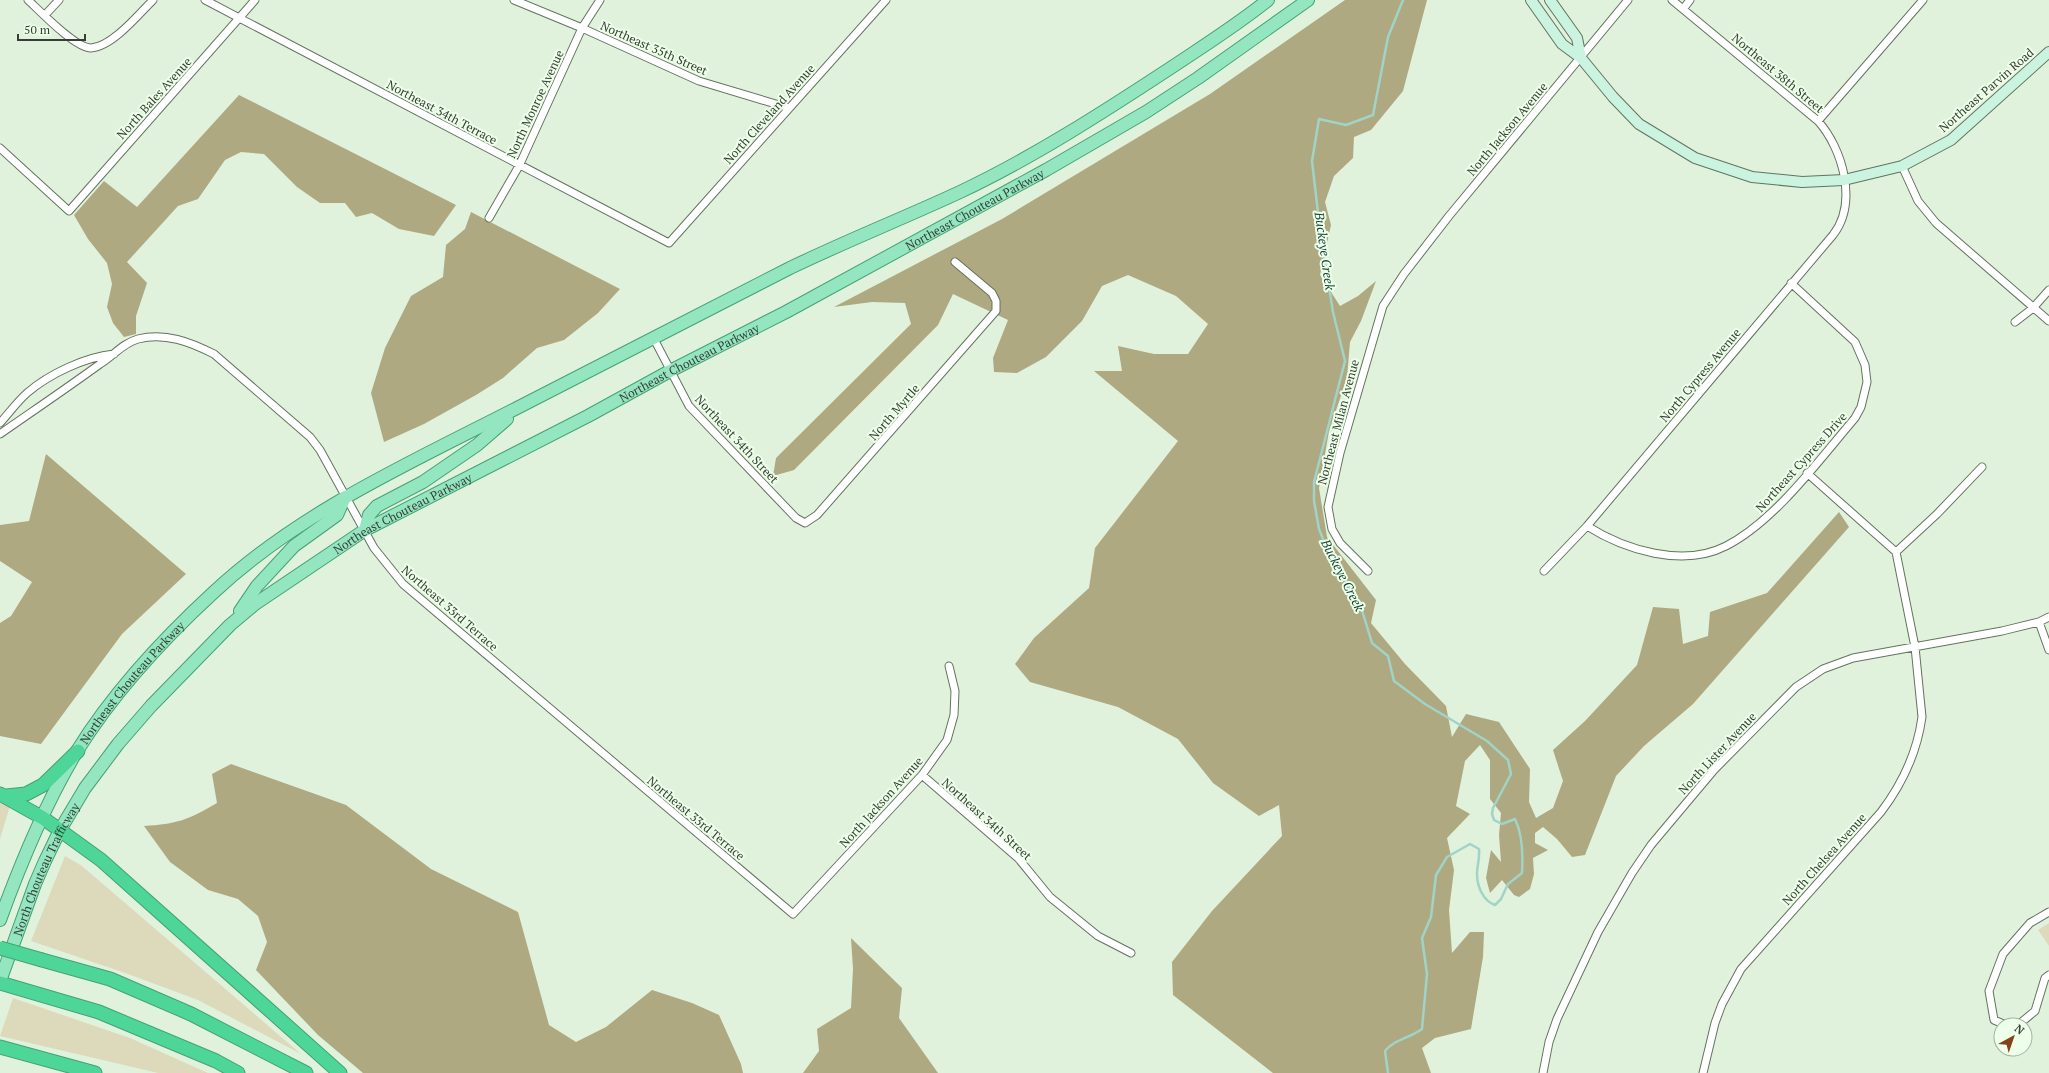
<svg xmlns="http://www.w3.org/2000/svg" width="2049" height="1073" font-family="'PT Serif',serif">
	<rect width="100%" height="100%" fill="#e0f2dc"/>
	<path fill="#dddabc" d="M0 803 10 806 0 839Z
		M65 856 82 866 301 1054 198 1000 128 974 31 941Z
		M2049 923V946L2038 930Z
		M13 998 130 1038 208 1073H158L0 1036Z"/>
	<path fill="#aea981" d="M1345 0H1427L1403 91 1371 130 1354 137 1353 158 1334 176 1325 202 1331 225 1320 275 1340 306 1358 296 1376 281 1361 321 1350 342 1347 378 1329 431 1319 488 1327 537 1376 600 1371 623 1405 664 1446 706 1452 737 1466 714 1499 722 1530 769 1529 802 1536 818 1553 808 1563 781 1553 750 1585 721 1637 665 1653 607 1679 609 1683 644 1708 636 1710 612 1767 593 1839 512 1849 527 1693 704 1644 746 1616 776 1585 855 1572 857 1557 839 1543 827 1535 833V843L1548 850 1533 858 1534 874 1530 889 1519 897 1514 895 1502 880 1490 893 1486 878 1491 850 1501 862 1499 835 1501 813 1490 799V760L1480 745 1465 761 1456 806 1470 814 1447 838 1454 870 1449 910 1452 953 1470 932H1484L1483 957 1471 1029 1435 1038 1422 1048 1431 1073H1273L1173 995 1172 962 1212 911 1282 836 1279 805 1259 816 1213 783 1178 739 1118 707 1030 682 1015 664 1034 638 1089 588 1095 548 1178 441 1094 371H1122L1118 346 1154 354H1188L1208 324 1176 296 1128 275 1102 286 1082 321 1046 357 1017 373 994 372 993 358 1008 320 953 294 938 325 794 470 773 476 776 458 911 324 905 303 872 302 834 307 1002 219 1210 94Z
		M239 95 456 205 434 236 399 229 372 213 356 217 345 203H320L297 187 264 154 241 152 225 160 198 199 178 206 127 262 147 283 136 316V334L124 337 113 323 107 307 112 284 107 263 88 239 74 215 104 181 137 207Z
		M471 212 620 289 598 313 564 340 537 348 503 378 476 395 424 424 384 442 371 393 385 348 411 296 443 277 446 245 465 229Z
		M46 454 186 574 122 634 41 744 0 736V623L11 616 32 582 0 561V525L29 521Z
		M231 764 346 805 431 869 518 912 549 1025 576 1042 606 1027 652 990 692 1003 719 1015 741 1064 743 1073H363L318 1035 256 970 267 942 258 916 238 899 208 890 170 862 144 826C177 824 188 820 217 803L212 774Z
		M851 938 902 988 899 1018 938 1073H803L819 1051 817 1029 851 1008 853 969Z"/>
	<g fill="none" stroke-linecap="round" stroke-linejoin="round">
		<path stroke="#a1d3c7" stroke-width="2.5" d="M1388 1073 1385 1051C1395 1039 1408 1039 1422 1029L1427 974 1422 938 1431 917 1436 875 1447 857 1470 844 1479 849C1480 858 1477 866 1477 874 1477 886 1483 901 1495 905L1501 899 1508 884 1522 873C1523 856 1523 835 1515 819L1502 824 1494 820 1492 814 1493 808 1511 774 1508 760 1487 741 1425 704 1394 681 1388 656 1372 643 1361 607 1325 544 1319 529 1314 501V482L1345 361 1333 312 1320 230 1312 161 1319 119 1346 125 1373 115 1388 37 1403 0"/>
		<defs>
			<path id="street" d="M28 0C40 11 75 48 91 48 112 47 139 14 153 0
				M205 0 669 243 886 0
				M514 0 582 28 699 81 789 108
				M1683 9 1690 0
				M45 15 59 0
				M1818 121 1923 0
				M0 148 69 211 255 0
				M1902 166 1918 201 1936 223 2049 321
				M489 218 519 166 582 28 600 0
				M2015 322 2033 308 2049 290
				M654 339 689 406 796 518 805 523 817 515 996 311V301L992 293 955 262
				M0 423C9 413 17 402 27 393 49 374 85 357 114 354
				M0 434C33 411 67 388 100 364 113 356 123 343 138 339 165 332 190 342 214 354L310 437 320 450 374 548 403 584 793 914 922 775 947 740 954 715 955 691 949 666
				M1587 526C1625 550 1683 568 1726 546 1775 521 1819 460 1855 418L1861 407 1867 382 1865 365 1855 342 1791 283
				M1896 552 1937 514 1982 467
				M1368 571 1340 543 1332 529 1328 507 1340 453 1383 306 1404 274 1449 216 1628 0
				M1544 571 1587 526 1833 235C1858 203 1843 149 1818 121L1672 0
				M2039 622 2049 650
				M922 775 1018 858 1050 897 1098 936 1131 953
				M2006 1025 1994 1020 1989 991 2003 954 2030 923 2049 912
				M2018 1025 2035 1011 2045 978 2049 975
				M1543 1073 1549 1042 1557 1019 1598 932 1632 873 1651 845 1714 770 1796 687 1823 669 1853 658 2002 631 2039 622 2049 617
				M1703 1073 1715 1023 1722 1004 1741 969 1881 812C1903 783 1917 753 1922 717L1915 647 1896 552 1807 473"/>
			<path id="secondary" d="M1531 0 1562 44 1581 58 1613 97 1639 124 1695 158 1752 177 1802 182 1844 180 1902 166 1951 140 2049 52
				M1550 0 1577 38 1581 58"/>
			<g id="primary">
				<path d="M365 530 369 515 377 506 423 482 477 445 507 419"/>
				<path d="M240 611 257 586 294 546 337 515 345 497"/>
				<path id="s1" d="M0 920C21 862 45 804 77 751 113 693 164 638 214 592 301 511 412 462 517 408 608 362 699 314 790 268 846 241 904 218 960 192 1032 158 1102 113 1169 69 1202 47 1237 25 1268 0"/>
				<path id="s2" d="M0 981 35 884 45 861 60 830 85 788 118 744 151 706 230 625 255 604 365 530 588 416 670 371 786 312 1046 170 1146 112 1198 78 1308 0"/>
			</g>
			<path id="highway" d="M0 794 43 818 101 860 340 1073
				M6 796 26 794 43 785 78 751
				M42 960 110 979 191 1014 306 1073
				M0 983 99 1012 216 1061 238 1073
				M0 1047 95 1073"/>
		</defs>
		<use href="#street" stroke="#637360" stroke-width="9"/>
		<use href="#secondary" stroke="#637360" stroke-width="12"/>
		<use href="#primary" stroke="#45a175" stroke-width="14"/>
		<use href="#highway" stroke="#45a175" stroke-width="15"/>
		<use href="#street" stroke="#fff" stroke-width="7"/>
		<use href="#secondary" stroke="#caf3e0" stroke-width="10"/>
		<use href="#primary" stroke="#94e6c1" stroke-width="12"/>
		<use href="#highway" stroke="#4dd697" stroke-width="13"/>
		<defs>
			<path id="highway-bridge" d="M0 948 42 960"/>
		</defs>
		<use href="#highway-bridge" stroke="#45a175" stroke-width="15" stroke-linecap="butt"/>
		<use href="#highway-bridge" stroke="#4dd697" stroke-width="13"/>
	</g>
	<g text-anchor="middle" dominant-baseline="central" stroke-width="4" stroke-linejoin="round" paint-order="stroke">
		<g font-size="12" fill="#373e36" stroke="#edffe9">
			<text transform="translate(654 48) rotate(24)">Northeast 35th Street</text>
			<text transform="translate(1778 73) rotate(40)">Northeast 38th Street</text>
			<text transform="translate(1986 90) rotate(-41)">Northeast Parvin Road</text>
			<text transform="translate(154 98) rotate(-48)">North Bales Avenue</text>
			<text transform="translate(535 104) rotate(-65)">North Monroe Avenue</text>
			<text transform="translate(442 112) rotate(28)">Northeast 34th Terrace</text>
			<text transform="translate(769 114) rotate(-48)">North Cleveland Avenue</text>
			<text transform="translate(1507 129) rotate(-50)">North Jackson Avenue</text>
			<text stroke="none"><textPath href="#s2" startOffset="1284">Northeast Chouteau Parkway</textPath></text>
			<text stroke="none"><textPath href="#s2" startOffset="960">Northeast Chouteau Parkway</textPath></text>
			<text transform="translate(1700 375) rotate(-50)">North Cypress Avenue</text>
			<text transform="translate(894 412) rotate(-49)">North Myrtle</text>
			<text transform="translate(1338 422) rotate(-75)">Northeast Milan Avenue</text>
			<text transform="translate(737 439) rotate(47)">Northeast 34th Street</text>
			<text transform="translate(1801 462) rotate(-48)">Northeast Cypress Drive</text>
			<text stroke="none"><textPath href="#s2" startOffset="636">Northeast Chouteau Parkway</textPath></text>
			<text transform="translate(450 608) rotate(41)">Northeast 33rd Terrace</text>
			<text stroke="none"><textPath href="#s1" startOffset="274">Northeast Chouteau Parkway</textPath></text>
			<text transform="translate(1717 753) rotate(-47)">North Lister Avenue</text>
			<text transform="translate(881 802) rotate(-48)">North Jackson Avenue</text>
			<text transform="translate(696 818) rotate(40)">Northeast 33rd Terrace</text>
			<text transform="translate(987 819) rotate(42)">Northeast 34th Street</text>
			<text transform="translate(1824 859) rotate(-48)">North Chelsea Avenue</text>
			<text stroke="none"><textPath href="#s2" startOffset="121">North Chouteau Trafficway</textPath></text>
		</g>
		<g font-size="13" font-style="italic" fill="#17433b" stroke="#edffe9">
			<text transform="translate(1325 251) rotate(82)">Buckeye Creek</text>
			<text transform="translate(1343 575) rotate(63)">Buckeye Creek</text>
		</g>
	</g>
	<g transform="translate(2013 1037) rotate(40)"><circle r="19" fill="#edffe9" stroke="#a4b2a1"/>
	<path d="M0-3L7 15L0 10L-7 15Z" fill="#87401e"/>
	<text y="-6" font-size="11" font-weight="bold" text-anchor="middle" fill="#373e36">N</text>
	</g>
	<path d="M18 34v6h67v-6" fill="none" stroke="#373e36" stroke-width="2"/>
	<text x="24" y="34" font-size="12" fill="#373e36" stroke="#edffe9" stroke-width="3" paint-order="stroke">50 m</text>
</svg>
